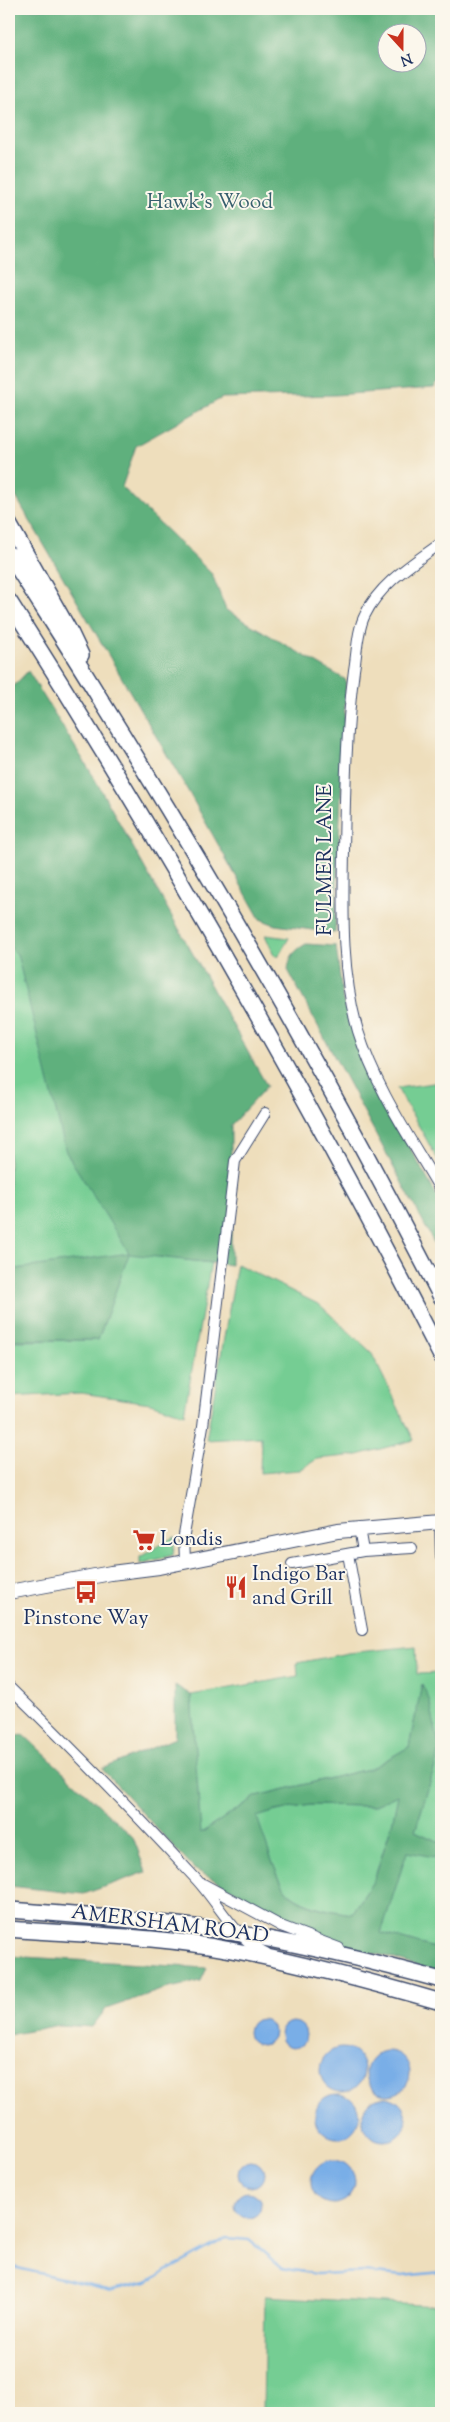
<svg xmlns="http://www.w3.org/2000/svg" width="450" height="2422" font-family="'Sorts Mill Goudy',serif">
	<rect width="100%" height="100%" fill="#fbf7ec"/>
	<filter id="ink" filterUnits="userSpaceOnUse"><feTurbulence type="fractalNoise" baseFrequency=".02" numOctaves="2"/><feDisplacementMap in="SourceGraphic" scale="10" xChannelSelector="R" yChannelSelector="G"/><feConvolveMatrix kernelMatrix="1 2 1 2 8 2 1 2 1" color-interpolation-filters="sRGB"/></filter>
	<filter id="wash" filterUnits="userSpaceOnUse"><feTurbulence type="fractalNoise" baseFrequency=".0096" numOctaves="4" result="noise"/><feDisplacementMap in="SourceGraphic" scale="20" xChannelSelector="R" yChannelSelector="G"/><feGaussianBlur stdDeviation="1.12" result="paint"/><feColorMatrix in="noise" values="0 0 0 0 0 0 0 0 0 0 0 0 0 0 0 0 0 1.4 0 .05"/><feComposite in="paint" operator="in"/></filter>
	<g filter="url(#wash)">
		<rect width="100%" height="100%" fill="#eedebc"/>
		<path fill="#74cd93" stroke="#487e78" d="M265 935 289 938 278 957 274 955Z
			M9 946 17 954 129 1253 211 1263 184 1414 150 1403 81 1393 9 1397V1341L98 1340 128 1254 9 1270Z
			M441 1082V1165L397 1088Z
			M237 1264 320 1305 371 1352 414 1440 358 1455 317 1459 300 1470 260 1473 261 1437 206 1440Z
			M175 1537 173 1555 140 1564V1557C153 1550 162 1542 175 1537Z
			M416 1646 417 1674 441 1673V1843L415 1831 440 1750 422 1685 409 1747 372 1768 257 1796 200 1834 191 1695 298 1676 297 1663 348 1653Z
			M399 1794 392 1824 374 1880 352 1914C332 1911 296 1905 284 1887 273 1869 264 1838 256 1817L276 1811 310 1805 373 1806Z
			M407 1851 439 1858 441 1851V1950L381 1933Z
			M265 2296 437 2306 441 2316V2404L438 2413H263Z"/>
		<path fill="#5fb07d" stroke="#3d706e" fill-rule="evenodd" d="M9 9H441L437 277 441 279V379L434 388 335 395 222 398 136 446 122 487 212 574 226 610 346 680 335 933 275 925 260 919 188 791 9 485ZM388 32H418V62H388Z
			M28 671 92 774 267 1086 231 1125V1265L129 1254 98 1340H9V1270L129 1253 66 1152 17 954 9 946V691Z
			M306 944 336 946 343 1001 357 1045 380 1095 441 1203V1256L288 970C289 956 295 950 306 944Z
			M422 1684 429 1699 440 1750 415 1831 441 1843 440 1858 407 1852 381 1933 441 1950V1974L385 1956 351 1949 287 1919 194 1869 102 1769 175 1738V1685L191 1695 201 1833 257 1796 372 1768 409 1747ZM398 1795 392 1824 374 1880 352 1914C332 1911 296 1906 284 1887 274 1871 264 1837 257 1817L276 1811 310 1805 373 1806Z
			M24 1735 133 1837 146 1872 84 1894 9 1886V1737Z
			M9 1956 207 1968 201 1981 161 1990 106 2009 92 2027 59 2025 9 2035Z"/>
		<path fill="#79aee7" stroke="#4a6ea2" d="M248 2032a13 13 0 1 1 26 0a13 13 0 1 1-26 0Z
			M280 2035a13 13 0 1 1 26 0a13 13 0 1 1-26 0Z
			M320 2070a22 22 0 1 1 44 0a22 22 0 1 1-44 0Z
			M366 2073a22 22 0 1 1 44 0a22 22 0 1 1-44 0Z
			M315 2116a22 22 0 1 1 44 0a22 22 0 1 1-44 0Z
			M362 2119a22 22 0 1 1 44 0a22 22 0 1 1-44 0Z
			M311 2182a22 22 0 1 1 44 0a22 22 0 1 1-44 0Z
			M238 2174a13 13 0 1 1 26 0a13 13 0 1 1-26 0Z
			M235 2205a13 13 0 1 1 26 0a13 13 0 1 1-26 0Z"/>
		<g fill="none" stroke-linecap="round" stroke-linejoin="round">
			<path stroke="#79aee7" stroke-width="2.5" d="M9 2266 112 2290 147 2282 226 2238 249 2240 282 2268 316 2274 364 2272 403 2276 441 2272"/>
		</g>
	</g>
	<g filter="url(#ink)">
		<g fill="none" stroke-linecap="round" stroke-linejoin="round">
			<defs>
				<path id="minor" d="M441 543C414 563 380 583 365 615 357 630 357 653 354 670 346 730 345 790 344 851 343 911 341 973 358 1031 376 1089 411 1139 441 1191
					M440 1522 441 1557
					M359 1528 363 1551
					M348 1554 362 1630
					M185 1562 184 1535 203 1426 235 1161 265 1113
					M292 1564 363 1551 412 1548
					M9 1687C73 1749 136 1814 197 1880 219 1904 235 1939 266 1953
					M203 1884 281 1926 339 1948"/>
				<path id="major" d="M9 1592 111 1573 159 1567 338 1531 441 1522"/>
				<path id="highway" d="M9 524 71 634 81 655
					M9 554C39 602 70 649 99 697 221 892 336 1092 441 1297
					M9 601C165 846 308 1097 441 1356
					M9 1910C87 1916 165 1921 242 1934 309 1946 376 1962 441 1980
					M9 1929C83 1935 158 1936 231 1950 302 1963 372 1982 441 2002"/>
			</defs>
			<use href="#minor" stroke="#3b496c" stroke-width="12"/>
			<use href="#major" stroke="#3b496c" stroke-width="16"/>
			<use href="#highway" stroke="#3b496c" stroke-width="18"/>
			<use href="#minor" stroke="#fff" stroke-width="10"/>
			<use href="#major" stroke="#fff" stroke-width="14"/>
			<use href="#highway" stroke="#fff" stroke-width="15"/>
		</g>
	</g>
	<defs>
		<symbol id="supermarket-bare" viewBox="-9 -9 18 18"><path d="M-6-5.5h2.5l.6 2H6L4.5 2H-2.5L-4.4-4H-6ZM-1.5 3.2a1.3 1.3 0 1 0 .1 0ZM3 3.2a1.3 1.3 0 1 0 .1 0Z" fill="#c8321e" stroke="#fbf7ec" stroke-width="2.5" paint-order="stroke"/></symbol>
		<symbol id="restaurant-bare" viewBox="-9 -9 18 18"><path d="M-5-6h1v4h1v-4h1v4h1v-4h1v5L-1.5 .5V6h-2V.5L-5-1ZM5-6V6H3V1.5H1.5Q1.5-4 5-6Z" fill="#c8321e" stroke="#fbf7ec" stroke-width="2.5" paint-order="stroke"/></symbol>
		<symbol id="bus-bare" viewBox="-9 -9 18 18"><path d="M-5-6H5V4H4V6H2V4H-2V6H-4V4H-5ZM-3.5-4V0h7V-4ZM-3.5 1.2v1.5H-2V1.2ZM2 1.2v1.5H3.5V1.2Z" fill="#c8321e" stroke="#fbf7ec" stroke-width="2.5" paint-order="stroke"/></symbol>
	</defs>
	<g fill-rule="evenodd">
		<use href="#supermarket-bare" x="128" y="1524" width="32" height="32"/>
		<use href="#restaurant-bare" x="220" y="1571" width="32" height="32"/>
		<use href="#bus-bare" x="70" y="1576" width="32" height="32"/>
	</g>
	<g text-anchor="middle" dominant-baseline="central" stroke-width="4" stroke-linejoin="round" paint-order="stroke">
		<g font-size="21" fill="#365e6e" stroke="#fbf7ec">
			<text x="210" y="203">Hawk's Wood</text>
		</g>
		<g font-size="21" fill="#1b2f5e" stroke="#fbf7ec">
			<text transform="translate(326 860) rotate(-90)">FULMER LANE</text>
			<text transform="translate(170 1925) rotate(7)">AMERSHAM ROAD</text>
		</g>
		<g font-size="21" fill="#1b2f5e" stroke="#fbf7ec" text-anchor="start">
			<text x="160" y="1540">Londis</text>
			<text x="252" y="1575">Indigo Bar<tspan x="252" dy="24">and Grill</tspan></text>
			<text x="86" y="1619" text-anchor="middle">Pinstone Way</text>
		</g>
	</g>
	<rect width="450" height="2422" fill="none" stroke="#fbf7ec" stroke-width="30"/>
	<g transform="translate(402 48) rotate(159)"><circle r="24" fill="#fbf7ec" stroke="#a1a7b3"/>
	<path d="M0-4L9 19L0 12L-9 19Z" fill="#c8321e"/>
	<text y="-8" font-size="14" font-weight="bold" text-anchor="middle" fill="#1b2f5e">N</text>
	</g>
</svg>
